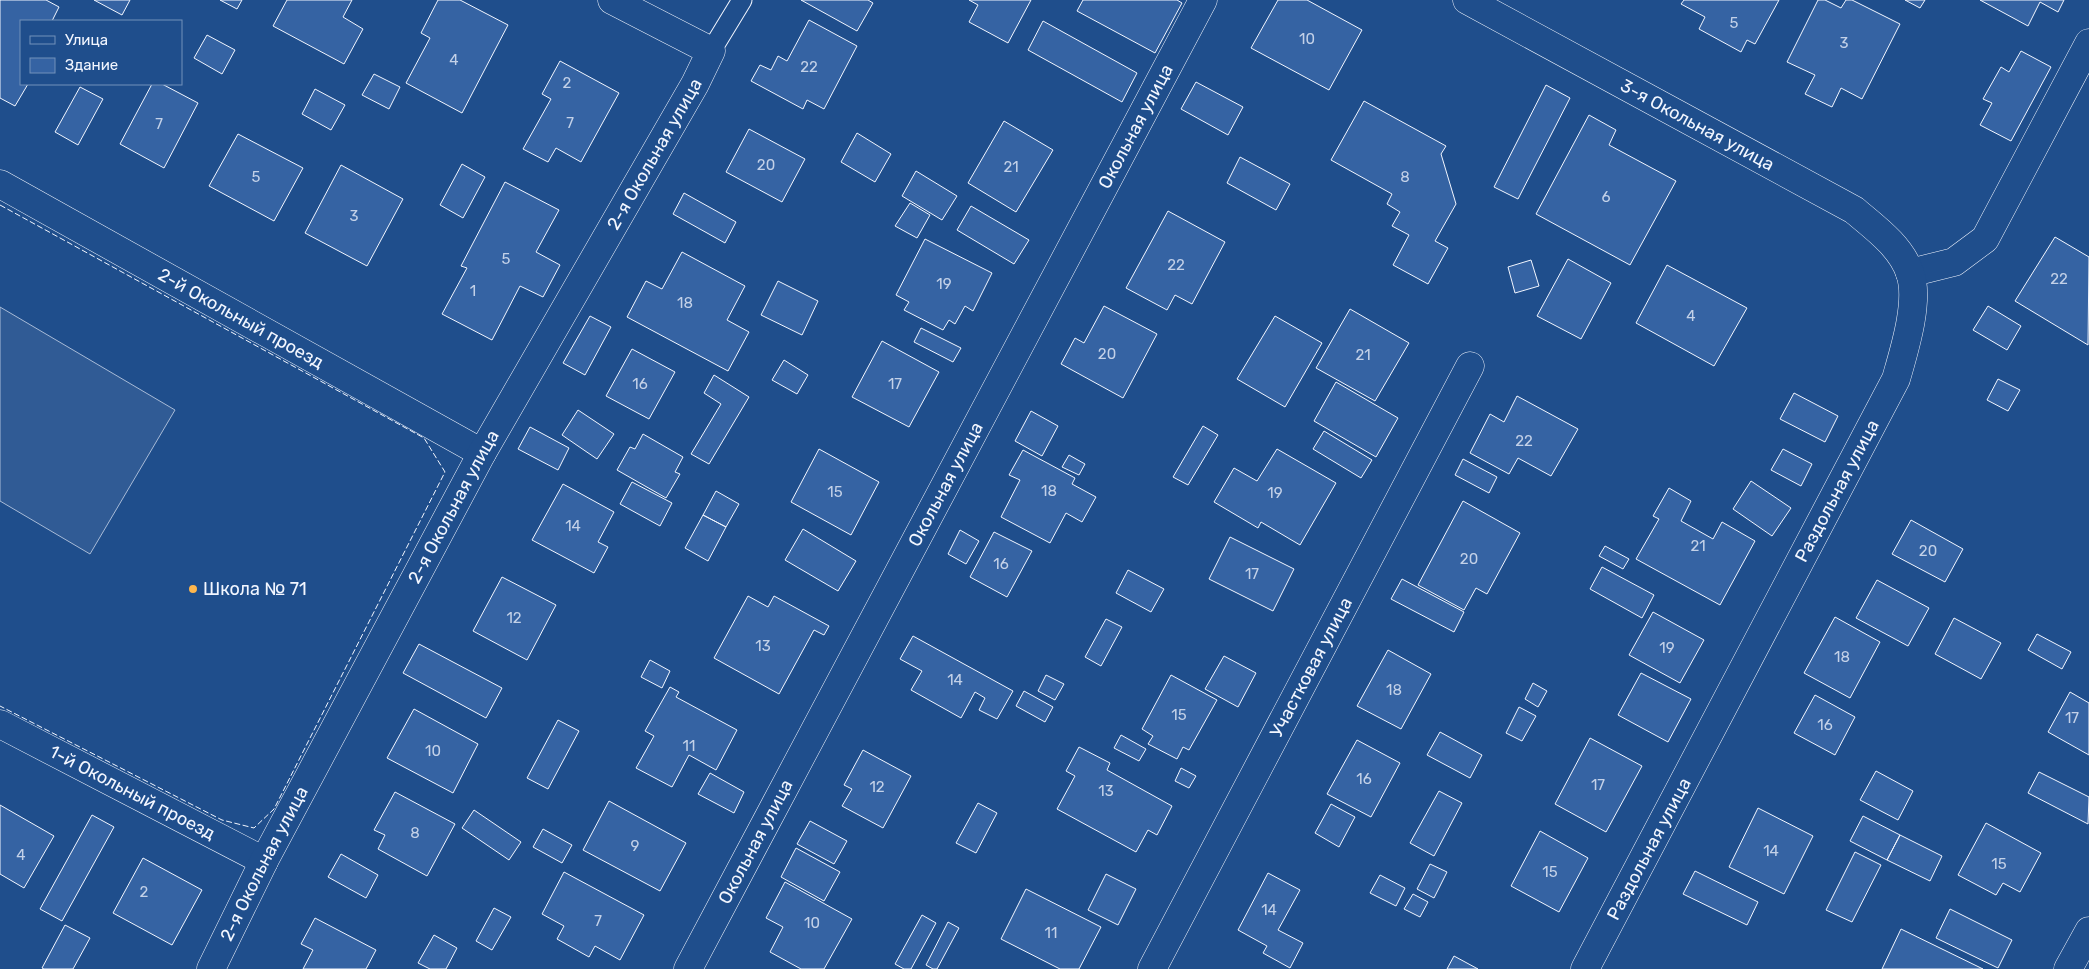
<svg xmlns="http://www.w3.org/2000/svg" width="2089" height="969" font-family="Rubik,sans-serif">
	<rect width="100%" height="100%" fill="#1f4e8c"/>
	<path fill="#305b95" stroke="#a8bbd7" d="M0 307 175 410 90 554 0 501Z"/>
	<path fill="#3563a3" stroke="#f2f6ff" d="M0 0H46L59 7 52 21H21V84H28L15 106 0 98Z
		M94 0H130L122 15Z
		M220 0H242L237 9Z
		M287 0H352L343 17 363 29 344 64 273 26Z
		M438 0H460L508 25 462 113 406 83 430 38 421 33Z
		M801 0H868L873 3 857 31Z
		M969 0H1031L1008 43 969 22 978 5Z
		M1083 0H1177L1182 3 1155 53 1077 11Z
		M1278 0H1307L1362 30 1329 90 1251 48Z
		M1684 0H1779L1755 44 1747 40 1741 52 1699 29 1705 17 1681 4Z
		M1818 0H1825L1841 8 1846 0H1852L1900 24 1862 99 1841 88 1832 107 1805 94 1815 75 1787 62Z
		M1905 0H1925L1920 8Z
		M1980 0H2064L2058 12 2040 2 2028 26Z
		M809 20 857 46 824 109 807 100 803 109 751 81 760 65 771 70 778 56 787 61Z
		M1043 21 1137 73 1122 102 1028 50Z
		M207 35 235 50 222 74 194 58Z
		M2021 51 2051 67 2011 141 1980 125 1992 103 1983 99 2001 67 2009 72Z
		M560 61 619 93 581 162 556 148 548 162 523 149 551 99 542 94Z
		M374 74 400 87 389 109 362 95Z
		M1196 82 1243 107 1228 135 1181 109Z
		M152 84H162L198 103 164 168 120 144Z
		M1546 85 1570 98 1518 199 1494 187Z
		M80 87 103 99 78 145 55 132Z
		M315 89 345 105 331 130 302 114Z
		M1364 101 1446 146 1441 154 1456 204 1435 241 1448 248 1428 284 1393 265 1409 235 1392 226 1400 212 1387 204 1392 194 1331 160Z
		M1589 115 1616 130 1609 145 1676 181 1630 265 1536 214Z
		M1004 121 1053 150 1016 212 968 183Z
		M749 129 805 159 782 202 726 172Z
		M857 133 891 154 875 182 841 162Z
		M238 134 303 168 274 221 209 186Z
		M1240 157 1290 184 1276 210 1227 183Z
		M462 164 485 177 463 218 440 205Z
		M341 165 403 199 367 266 305 233Z
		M916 171 957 196 942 220 902 196Z
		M505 182 559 210 536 252 560 265 543 297 520 286 492 340 442 314 467 268 461 266Z
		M684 193 736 222 725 243 673 214Z
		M910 203 930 215 917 238 895 226Z
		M971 206 1029 240 1014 264 957 230Z
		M1168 211 1225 242 1192 304 1175 295 1167 310 1126 288Z
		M2055 237 2089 257 2088 345 2015 301Z
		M925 239 992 273 973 311 965 306 955 324 949 320 943 330 904 310 909 302 896 295Z
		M682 252 745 286 727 320 749 332 728 371 627 317 646 281 662 289Z
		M1568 259 1611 283 1581 339 1537 316Z
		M1531 260 1539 286 1515 293 1508 267Z
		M1667 265 1747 308 1714 366 1636 323Z
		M778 281 818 301 802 335 761 315Z
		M1104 306 1157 334 1123 398 1061 364 1075 338 1084 343Z
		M1988 306 2021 326 2007 350 1973 330Z
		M1350 309 1409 343 1375 401 1316 368Z
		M590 316 611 327 585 375 563 363Z
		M1275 316 1322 343 1285 407 1237 379Z
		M921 328 961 348 953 362 914 342Z
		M882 341 939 372 909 427 852 397Z
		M632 349 675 372 649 419 606 396Z
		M784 360 808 375 797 394 772 380Z
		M714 375 749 397 709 464 691 454 721 404 704 393Z
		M1998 379 2020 390 2008 411 1987 400Z
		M1336 382 1398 418 1376 457 1314 421Z
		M1794 393 1838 416 1825 442 1780 419Z
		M1517 396 1578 429 1551 476 1518 458 1509 474 1470 453 1490 414 1504 422Z
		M578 410 614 434 597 459 562 435Z
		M1031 411 1058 426 1042 456 1015 441Z
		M1203 426 1218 435 1188 485 1173 477Z
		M530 427 569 448 558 470 518 449Z
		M1324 431 1372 460 1361 478 1313 449Z
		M643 434 683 457 675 472 680 474 666 498 617 470 630 447 635 449Z
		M819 449 879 482 851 535 791 502Z
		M1277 449 1336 483 1300 545 1261 522 1258 528 1214 502 1234 468 1257 481Z
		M1783 449 1812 464 1801 486 1771 470Z
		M1023 450 1075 478 1072 484 1096 497 1082 522 1066 513 1050 543 1001 517 1020 480 1009 475Z
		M1069 455 1085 464 1079 475 1062 467Z
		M1463 459 1497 477 1489 493 1455 475Z
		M1751 481 1791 508 1772 536 1733 509Z
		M632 482 672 503 660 526 620 504Z
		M563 484 614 512 598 542 608 547 594 573 532 540Z
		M1669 488 1691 501 1681 521 1713 539 1722 522 1755 541 1720 605 1636 559 1659 519 1653 516Z
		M716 491 739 504 726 527 703 515Z
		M1463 501 1520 533 1487 594 1476 588 1464 610 1418 585Z
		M703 515 726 527 708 561 685 548Z
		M1911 520 1963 549 1945 582 1892 554Z
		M803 529 856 561 838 591 785 560Z
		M960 530 979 541 966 564 948 554Z
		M994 532 1032 551 1007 597 970 577Z
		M1230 537 1294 569 1273 611 1209 579Z
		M1605 546 1629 559 1623 569 1599 556Z
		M1602 567 1654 595 1642 618 1590 589Z
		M1128 570 1164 589 1151 612 1116 593Z
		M502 577 556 605 527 660 473 631Z
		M1402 579 1464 612 1454 632 1391 599Z
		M1877 580 1929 608 1908 646 1856 618Z
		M748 596 768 607 774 596 829 626 824 635 814 630 779 694 714 658Z
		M1653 612 1704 640 1680 683 1629 655Z
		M1835 617 1880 642 1850 698 1804 673Z
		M1954 618 2001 643 1981 679 1935 654Z
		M1106 619 1122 627 1101 666 1085 657Z
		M2037 634 2071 652 2062 669 2028 650Z
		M913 636 1013 691 997 719 979 710 985 698 975 692 961 718 911 690 922 671 900 659Z
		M419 644 502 688 486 718 403 673Z
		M1388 650 1431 674 1401 729 1357 706Z
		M1224 656 1256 673 1238 707 1205 689Z
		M650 660 670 671 662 688 641 677Z
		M1641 673 1691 699 1668 742 1618 715Z
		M1046 675 1064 684 1055 700 1038 691Z
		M1171 675 1217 700 1189 750 1183 747 1177 759 1148 744 1153 736 1142 729Z
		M1533 683 1547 691 1538 707 1525 699Z
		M670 687 679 692 676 697 737 730 716 770 689 755 672 787 636 768 654 736 645 731Z
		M1024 691 1053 707 1045 722 1016 706Z
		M2070 692 2089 703V755L2048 732Z
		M1815 695 1855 717 1835 755 1794 733Z
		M1519 707 1536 716 1522 741 1506 733Z
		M414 709 478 744 453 793 387 758Z
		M558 720 579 731 548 789 527 778Z
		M1440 732 1482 755 1470 778 1427 755Z
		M1121 735 1146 749 1139 761 1114 748Z
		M1590 738 1642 766 1606 832 1555 804Z
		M1357 740 1400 763 1371 817 1327 794Z
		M1079 747 1110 763 1107 770 1172 806 1157 835 1148 830 1136 852 1057 809 1075 776 1066 771Z
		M863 750 911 776 883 828 842 806 852 789 844 785Z
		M1181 768 1196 776 1189 788 1175 781Z
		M1876 771 1913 791 1898 820 1860 800Z
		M2039 772 2089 797 2088 824 2028 793Z
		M710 773 744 792 734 813 698 794Z
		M1439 791 1462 803 1434 856 1410 843Z
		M395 792 455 824 427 876 378 849 385 835 374 830Z
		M609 801 686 843 660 891 583 850Z
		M978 803 997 813 976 853 956 843Z
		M1331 804 1355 817 1339 847 1315 833Z
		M0 805 54 836 24 888 0 874Z
		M1758 808 1813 836 1784 894 1729 867Z
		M474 810 521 842 509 860 462 828Z
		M92 815 114 827 62 921 40 909Z
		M1863 816 1900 835 1887 860 1850 841Z
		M810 821 847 841 834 864 797 844Z
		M1986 823 2041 853 2020 892 2003 883 1996 895 1958 875Z
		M543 829 572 845 562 863 533 847Z
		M1540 831 1588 858 1559 912 1511 886Z
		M1900 835 1942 856 1930 881 1887 860Z
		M796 848 840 872 824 901 781 877Z
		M1855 852 1881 865 1852 922 1826 910Z
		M341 854 378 875 366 898 328 877Z
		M143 858 202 890 172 945 113 913Z
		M1430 864 1447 872 1434 898 1417 889Z
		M1695 871 1758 902 1747 925 1683 894Z
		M564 872 644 915 620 960 595 946 589 957 557 939 564 926 542 914Z
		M1268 873 1300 890 1278 930 1303 943 1290 968 1263 953 1267 946 1238 930Z
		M1106 874 1136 889 1118 925 1088 910Z
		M1380 875 1405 888 1396 906 1370 893Z
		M785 882 852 919 824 969H801L770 952 783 927 766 918Z
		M1026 889 1101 927 1079 969H1060L1001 939Z
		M1413 894 1428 902 1420 917 1404 909Z
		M494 908 511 917 492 950 476 941Z
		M1950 909 2012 940 1998 968 1936 938Z
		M922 915 936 923 911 969H904L895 964Z
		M315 918 376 950 366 969H303L313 950 301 944Z
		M948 922 959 928 937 969H933L926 965Z
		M65 925 90 938 73 969H44L42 968Z
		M1901 929 1983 969H1882Z
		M434 935 457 948 446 969H430L418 963Z
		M1454 956 1478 969H1447Z"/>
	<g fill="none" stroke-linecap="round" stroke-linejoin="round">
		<defs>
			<path id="lane" d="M711 51 742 0"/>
			<g id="street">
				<path id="s1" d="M0 184 482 453"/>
				<path d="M1910 273 1954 262 1985 239 2089 43"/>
				<path id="s2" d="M0 724 264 861"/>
				<path id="s3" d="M211 969 264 861 482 453 695 84 711 51 612 0"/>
				<path id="s4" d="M688 969 1203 0"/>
				<path id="s5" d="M1152 969 1470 366"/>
				<path d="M2068 969 2089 931"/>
			</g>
			<g id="secondary">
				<path id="s6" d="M1467 0 1854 210C1874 227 1901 246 1910 273 1920 301 1904 351 1896 379L1585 969"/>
			</g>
		</defs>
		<use href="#lane" stroke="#f2f6ff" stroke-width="21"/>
		<use href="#street" stroke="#f2f6ff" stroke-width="29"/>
		<use href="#secondary" stroke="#f2f6ff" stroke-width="29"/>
		<use href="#lane" stroke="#1f4e8c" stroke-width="19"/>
		<use href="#street" stroke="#1f4e8c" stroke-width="28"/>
		<use href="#secondary" stroke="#1f4e8c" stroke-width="28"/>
		<path stroke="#f2f6ff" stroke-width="1" stroke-dasharray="6 2.5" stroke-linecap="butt" d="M0 205 424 438 445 472 274 809 254 828 222 820 0 706"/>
	</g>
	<circle fill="#ffb74d" stroke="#1f4e8c" stroke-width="2" cx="193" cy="589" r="5"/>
	<g text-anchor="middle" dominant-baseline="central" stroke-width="4" stroke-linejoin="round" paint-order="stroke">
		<g font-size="15" fill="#c3d1e8">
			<text x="1734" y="23">5</text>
			<text x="1307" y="39">10</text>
			<text x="1844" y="43">3</text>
			<text x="454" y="60">4</text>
			<text x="809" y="67">22</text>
			<text x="567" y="83">2</text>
			<text x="570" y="123">7</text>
			<text x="159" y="124">7</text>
			<text x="766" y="165">20</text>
			<text x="1011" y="167">21</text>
			<text x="256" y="177">5</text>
			<text x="1405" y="177">8</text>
			<text x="1606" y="197">6</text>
			<text x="354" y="216">3</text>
			<text x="506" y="259">5</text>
			<text x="1176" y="265">22</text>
			<text x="2059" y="279">22</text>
			<text x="944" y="284">19</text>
			<text x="473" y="291">1</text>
			<text x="685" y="303">18</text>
			<text x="1691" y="316">4</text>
			<text x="1107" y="354">20</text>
			<text x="1363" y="355">21</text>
			<text x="640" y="384">16</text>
			<text x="895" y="384">17</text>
			<text x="1524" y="441">22</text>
			<text x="1049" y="491">18</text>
			<text x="835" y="492">15</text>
			<text x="1275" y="493">19</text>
			<text x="573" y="526">14</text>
			<text x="1698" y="546">21</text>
			<text x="1928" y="551">20</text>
			<text x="1469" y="559">20</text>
			<text x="1001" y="564">16</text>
			<text x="1252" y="574">17</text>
			<text x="514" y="618">12</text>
			<text x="763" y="646">13</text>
			<text x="1667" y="648">19</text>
			<text x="1842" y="657">18</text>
			<text x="955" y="680">14</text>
			<text x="1394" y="690">18</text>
			<text x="1179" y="715">15</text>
			<text x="2072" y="718">17</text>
			<text x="1825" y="725">16</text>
			<text x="689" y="746">11</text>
			<text x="433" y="751">10</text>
			<text x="1364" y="779">16</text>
			<text x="1598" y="785">17</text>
			<text x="877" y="787">12</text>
			<text x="1106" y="791">13</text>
			<text x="415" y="833">8</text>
			<text x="635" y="846">9</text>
			<text x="1771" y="851">14</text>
			<text x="21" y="855">4</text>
			<text x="1999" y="864">15</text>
			<text x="1550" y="872">15</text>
			<text x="144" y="892">2</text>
			<text x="1269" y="910">14</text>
			<text x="598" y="921">7</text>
			<text x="812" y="923">10</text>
			<text x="1051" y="933">11</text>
		</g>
		<g font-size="18" fill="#f2f6ff" stroke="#1f4e8c">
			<text stroke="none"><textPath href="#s6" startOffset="262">3-я Окольная улица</textPath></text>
			<text stroke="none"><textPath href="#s4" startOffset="954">Окольная улица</textPath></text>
			<text stroke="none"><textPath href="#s3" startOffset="928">2-я Окольная улица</textPath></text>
			<text stroke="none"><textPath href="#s1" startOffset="276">2-й Окольный проезд</textPath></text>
			<text stroke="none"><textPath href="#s4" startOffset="549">Окольная улица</textPath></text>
			<text transform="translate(1837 491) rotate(-62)">Раздольная улица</text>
			<text stroke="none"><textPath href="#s3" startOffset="522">2-я Окольная улица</textPath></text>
			<text stroke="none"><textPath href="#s5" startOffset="341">Участковая улица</textPath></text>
			<text stroke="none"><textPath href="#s2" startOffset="149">1-й Окольный проезд</textPath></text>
			<text stroke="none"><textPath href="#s4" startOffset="144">Окольная улица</textPath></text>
			<text transform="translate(1649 849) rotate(-62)">Раздольная улица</text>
			<text stroke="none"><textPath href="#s3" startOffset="118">2-я Окольная улица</textPath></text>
		</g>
		<g font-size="18" fill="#f2f6ff" stroke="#1f4e8c" text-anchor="start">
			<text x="203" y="589">Школа № 71</text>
		</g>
	</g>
	<rect x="20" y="20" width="162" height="65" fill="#1f4e8c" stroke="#7391ba"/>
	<rect x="30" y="36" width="25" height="8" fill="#1f4e8c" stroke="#7391ba"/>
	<text x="65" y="45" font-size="15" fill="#f2f6ff">Улица</text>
	<rect x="30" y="58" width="25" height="15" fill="#3563a3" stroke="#7391ba"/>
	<text x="65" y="70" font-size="15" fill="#f2f6ff">Здание</text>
</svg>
